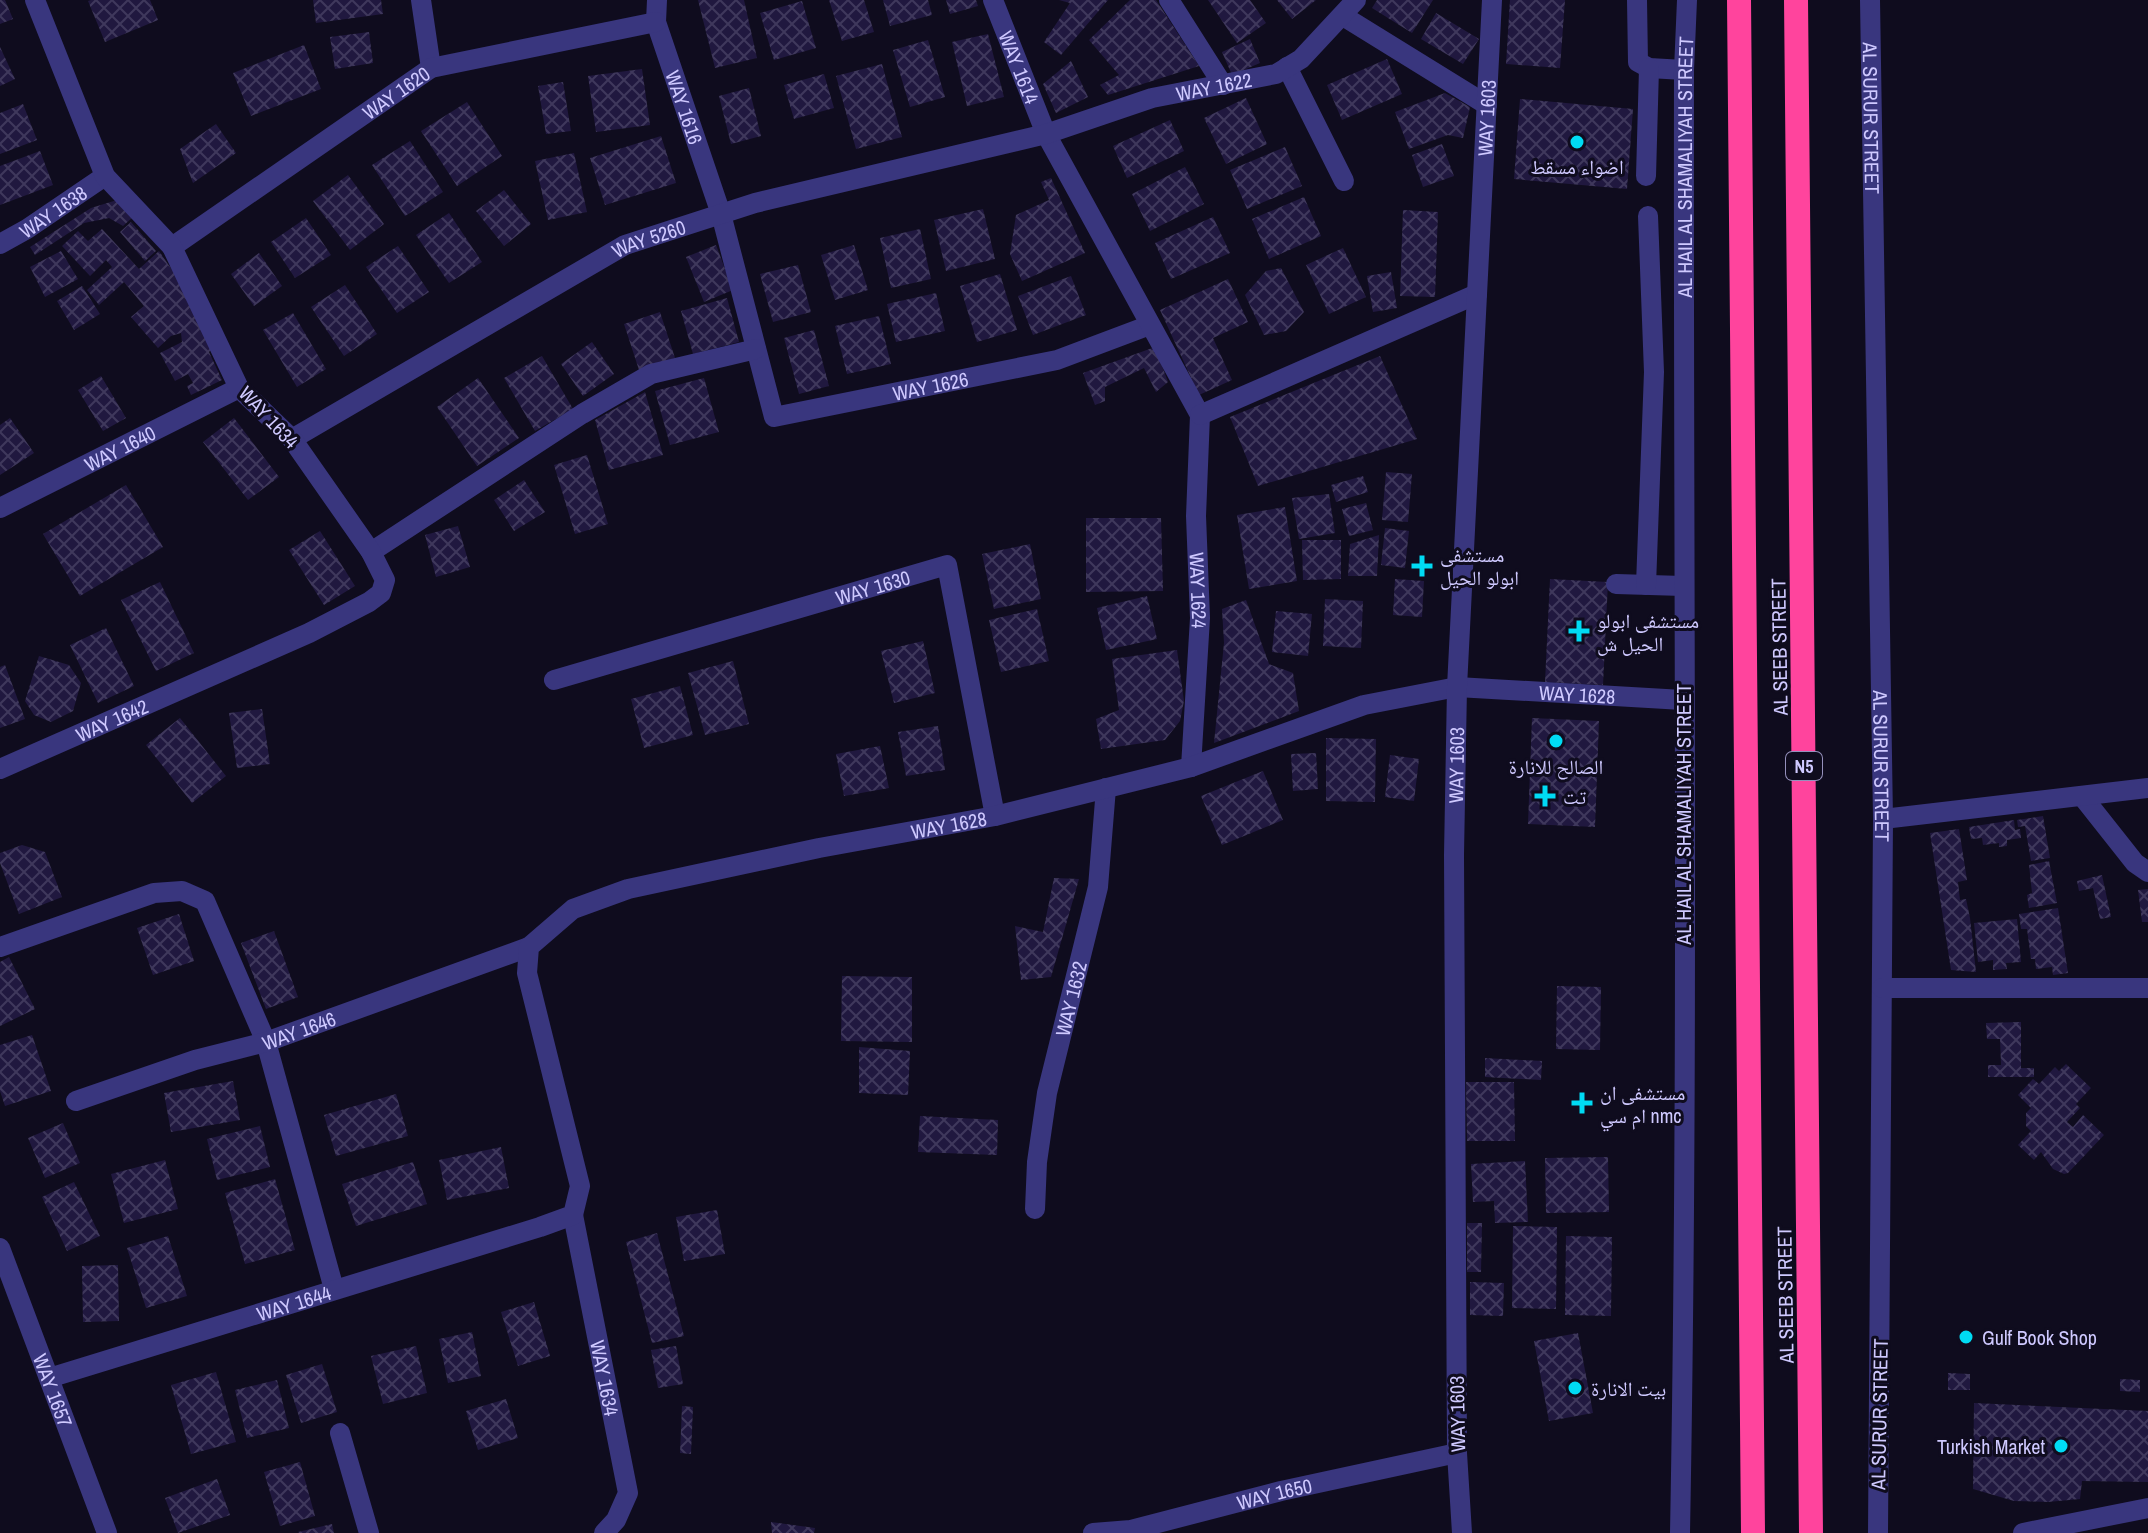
<svg xmlns="http://www.w3.org/2000/svg" width="2148" height="1533" font-family="'Archivo Narrow','Noto Naskh Arabic',sans-serif">
	<defs>
		<pattern id="building-cross-hatch" width="8" height="8" patternUnits="userSpaceOnUse" patternTransform="scale(2)"><rect width="8" height="8" fill="#20183f"/><path d="M0 0l8 8M0 8l8-8" fill="none" stroke="#3f385c"/></pattern>
	</defs>
	<rect width="100%" height="100%" fill="#0f0c1e"/>
	<path fill="url(#building-cross-hatch)" d="M0 0H5L13 19 0 24Z
		M91 0H150L158 20 105 42 88 1Z
		M313 0H381L383 14 316 23Z
		M698 0H744L757 58 715 68Z
		M829 0H864L874 32 842 41Z
		M883 0H928L932 15 890 26Z
		M946 0H976L978 6 950 14Z
		M1059 0H1108L1061 55 1044 42 1070 3Z
		M1130 0H1156L1199 66 1108 95 1100 85 1119 75 1089 40Z
		M1208 0H1250L1266 23 1237 43Z
		M1277 0H1316L1292 19Z
		M1377 0H1433L1412 33 1372 8Z
		M1510 0H1565L1560 68 1506 64Z
		M802 1 816 48 774 60 760 13Z
		M1436 13 1479 39 1463 64 1421 39Z
		M369 32 373 63 335 69 330 37Z
		M988 34 1004 97 967 106 952 42Z
		M1250 39 1260 63 1232 75 1222 52Z
		M928 40 945 97 910 107 893 50Z
		M304 45 321 89 251 116 233 73Z
		M0 47 15 79 0 86Z
		M1387 59 1402 94 1342 120 1327 85Z
		M1071 61 1088 97 1056 113 1043 84Z
		M882 64 902 137 856 149 836 76Z
		M642 69 650 125 596 132 588 76Z
		M824 74 834 108 794 119 784 85Z
		M563 82 571 131 546 134 538 86Z
		M749 88 761 136 731 144 719 96Z
		M1445 93 1470 107 1463 138 1448 135 1409 149 1395 112Z
		M1246 98 1267 144 1226 164 1204 118Z
		M1520 99 1633 109 1627 189 1514 179Z
		M467 102 502 156 457 186 421 131Z
		M23 104 37 140 0 154V113Z
		M1170 120 1184 151 1127 178 1113 146Z
		M216 124 236 153 193 183 180 149Z
		M661 136 676 183 605 205 590 158Z
		M410 141 443 192 405 216 372 165Z
		M1442 144 1454 176 1423 187 1412 155Z
		M1285 147 1302 186 1247 209 1230 170Z
		M40 151 53 185 0 205V166Z
		M574 153 587 212 548 220 535 161Z
		M1185 167 1204 204 1150 231 1132 194Z
		M348 175 384 224 350 250 313 201Z
		M1051 178 1085 253 1022 281 1010 254 1016 215 1049 200 1041 182Z
		M504 190 531 224 504 246 476 211Z
		M1304 197 1321 236 1269 259 1252 219Z
		M117 200 133 217 123 226 109 218 84 223 35 255 30 247 91 208Z
		M983 209 995 259 946 271 934 220Z
		M1403 210 1438 212 1435 297 1400 296Z
		M449 213 482 262 449 283 416 235Z
		M1213 217 1230 253 1171 279 1155 243Z
		M306 218 331 255 295 278 271 242Z
		M131 222 156 251 145 261 120 232Z
		M102 229 139 269 159 251 183 286 213 348 209 352 222 380 191 395 187 386 193 383 188 374 175 381 160 353 182 342 181 333 171 336 158 348 131 317 144 306 124 282 99 305 87 290 112 267 106 260 90 276 62 246 78 231 88 241Z
		M920 229 931 279 891 288 880 238Z
		M716 245 733 290 704 302 686 257Z
		M854 245 868 290 835 300 821 255Z
		M398 246 429 292 397 313 366 267Z
		M1343 248 1366 297 1329 314 1306 265Z
		M61 251 78 279 45 297 30 267Z
		M259 253 282 286 254 306 231 274Z
		M798 265 811 312 773 322 760 274Z
		M1281 268 1304 312 1286 331 1264 335 1245 295 1266 271Z
		M1391 272 1397 308 1373 312 1367 276Z
		M1000 274 1017 330 977 342 960 286Z
		M1071 276 1086 315 1033 335 1018 296Z
		M1228 279 1248 322 1213 338 1232 380 1199 395 1160 310Z
		M345 285 377 334 344 356 311 307Z
		M82 286 100 314 74 330 57 301Z
		M936 293 945 331 896 342 887 304Z
		M727 298 739 342 693 354 681 311Z
		M660 312 675 358 639 370 624 324Z
		M293 313 326 369 297 387 263 330Z
		M879 316 891 364 847 374 835 326Z
		M814 330 829 386 799 394 784 338Z
		M592 342 614 374 583 396 561 364Z
		M1155 347 1168 382 1156 392 1144 368 1105 387V401L1095 405 1083 373Z
		M542 356 573 409 535 431 504 378Z
		M1380 356 1417 439 1258 486 1230 417Z
		M101 376 126 418 103 431 78 390Z
		M478 378 519 438 477 466 437 407Z
		M704 378 719 432 670 445 655 391Z
		M645 392 663 455 609 470 595 420Z
		M10 418 34 453 0 475V425Z
		M234 418 279 477 248 500 203 442Z
		M587 455 608 524 575 534 554 465Z
		M1386 472 1412 474 1408 522 1382 520Z
		M1363 476 1368 492 1336 502 1331 485Z
		M524 480 545 512 514 531 494 500Z
		M126 485 163 547 80 596 43 534Z
		M1329 494 1335 533 1299 539 1292 498Z
		M1366 503 1373 530 1349 536 1342 509Z
		M1285 507 1297 581 1249 589 1237 515Z
		M1086 518H1161L1163 591 1086 592Z
		M458 526 470 567 436 577 425 535Z
		M1385 528 1409 531 1405 568 1381 565Z
		M320 531 355 586 324 605 289 550Z
		M1379 535 1377 576H1348L1350 544Z
		M1302 540H1341V579L1303 580Z
		M1030 544 1041 599 994 609 982 554Z
		M1395 579 1424 581 1422 617 1393 615Z
		M1550 579 1608 582 1603 685 1545 682Z
		M160 582 194 653 156 671 121 600Z
		M1147 596 1157 639 1106 650 1097 608Z
		M1325 599 1363 601 1361 648 1323 646Z
		M1246 600 1269 664 1293 673 1299 711 1214 743 1224 643 1222 609Z
		M1037 609 1049 661 1001 672 989 620Z
		M1276 611 1312 614 1308 656 1272 652Z
		M106 628 134 686 98 703 70 645Z
		M923 641 935 693 894 703 881 651Z
		M1177 650 1184 701 1180 721 1165 740 1101 749 1096 719 1119 710 1112 659Z
		M39 656 69 665 81 683 73 711 51 722 34 715 25 701Z
		M733 661 749 724 705 735 688 673Z
		M5 665 25 719 0 728V667Z
		M680 686 693 735 644 748 631 699Z
		M262 709 270 764 237 768 229 713Z
		M180 718 226 776 192 803 146 745Z
		M1532 718 1599 721 1595 827 1528 824Z
		M938 726 945 770 906 776 898 732Z
		M1326 738 1376 739 1375 802 1326 801Z
		M880 746 889 788 844 796 836 754Z
		M1316 753 1318 789 1293 791 1291 754Z
		M1390 755 1419 759 1414 801 1385 797Z
		M1263 771 1283 820 1222 845 1201 796Z
		M2043 816 2050 858 2031 861 2025 826 2018 827 2017 820Z
		M2014 820 2015 830 2020 829 2021 838 2007 840V846L1999 847V843L1983 845 1982 838 1971 839 1969 827Z
		M1959 829 1967 880 1958 882 1960 900 1966 899 1970 918 1976 972 1951 970 1930 833Z
		M22 845 45 852 62 897 19 914 0 863V853Z
		M2049 861 2057 903 2029 908 2027 895 2032 893 2029 865Z
		M2102 875 2111 917 2100 919 2093 888 2079 891 2077 881Z
		M1054 878 1079 879 1051 977 1021 980 1015 926 1043 932Z
		M2148 889V922H2142L2138 890Z
		M2058 908 2068 973 2053 975 2052 967 2036 969 2035 959H2031L2027 929H2021L2019 914Z
		M179 914 194 961 153 975 137 928Z
		M2017 919 2021 962 2006 963 2007 969 1993 970V960L1978 962 1974 923Z
		M274 931 298 997 266 1009 241 943Z
		M9 957 35 1009 0 1026V962Z
		M842 976 912 977V1042L841 1041Z
		M1557 986 1601 987 1600 1050 1556 1049Z
		M2021 1022V1068H2034V1077H1988V1065H2001L2000 1039H1987L1986 1023Z
		M32 1035 51 1091 5 1106 0 1091V1045Z
		M859 1047 910 1051 908 1095 859 1093Z
		M1485 1058 1542 1061 1541 1080 1485 1077Z
		M2066 1064 2091 1088 2076 1104 2080 1108 2067 1122 2073 1127 2083 1115 2104 1135 2068 1173 2064 1174 2053 1169 2041 1152 2034 1160 2018 1145 2031 1131 2026 1126V1113L2031 1108 2018 1095 2033 1079 2039 1084 2055 1067 2059 1071Z
		M233 1081 240 1120 171 1132 164 1093Z
		M1466 1082H1514L1515 1141H1467Z
		M396 1094 408 1136 336 1156 324 1115Z
		M920 1116 998 1120 997 1155 918 1152Z
		M63 1123 80 1163 45 1178 28 1138Z
		M260 1126 270 1167 217 1180 207 1139Z
		M501 1147 509 1188 447 1200 439 1160Z
		M1608 1157 1609 1212 1546 1213 1545 1158Z
		M165 1160 178 1209 124 1223 111 1174Z
		M1525 1161 1528 1222 1495 1223 1494 1201 1473 1202 1471 1164Z
		M413 1162 427 1204 356 1226 342 1184Z
		M275 1179 295 1250 245 1264 225 1193Z
		M74 1182 100 1236 67 1251 42 1197Z
		M717 1210 725 1254 684 1261 676 1217Z
		M1467 1223H1482L1481 1272H1467Z
		M1513 1226 1557 1227 1556 1309 1512 1308Z
		M657 1233 684 1336 652 1343 626 1242Z
		M168 1236 187 1296 146 1308 127 1248Z
		M1566 1236 1612 1237 1611 1316 1565 1315Z
		M118 1265 119 1321 83 1322 82 1266Z
		M1470 1282 1504 1283 1503 1316 1470 1315Z
		M534 1302 550 1356 518 1366 501 1312Z
		M472 1332 481 1376 448 1383 439 1339Z
		M1578 1333 1593 1413 1549 1421 1534 1341Z
		M416 1346 427 1393 383 1404 371 1356Z
		M676 1346 683 1384 658 1388 651 1350Z
		M322 1364 337 1412 301 1423 286 1375Z
		M216 1372 236 1442 191 1454 171 1385Z
		M1948 1373 1970 1374V1390H1948Z
		M2120 1379 2140 1380V1392L2120 1391Z
		M277 1380 289 1428 247 1438 235 1390Z
		M506 1399 518 1438 478 1450 466 1411Z
		M1974 1403 2148 1411V1482L2082 1481 2080 1499 2048 1502 2014 1501 1973 1489Z
		M682 1406 693 1407 691 1454 680 1453Z
		M300 1462 315 1516 280 1526 264 1472Z
		M217 1479 230 1515 178 1533 165 1498Z
		M771 1522 815 1528 814 1533H772Z
		M332 1524 334 1533H299L298 1532Z"/>
	<g fill="none" stroke-linecap="round" stroke-linejoin="round">
		<g stroke="#39367e" stroke-width="20">
			<path d="M421 0 431 68"/>
			<path id="s1" d="M657 0 656 22 721 214 774 417 1057 360 1150 325"/>
			<path id="s2" d="M993 0 1046 134 1200 415 1196 516 1200 618 1191 767"/>
			<path d="M1169 0 1223 85"/>
			<path d="M1637 0 1638 62 1649 68 1684 70"/>
			<path id="s3" d="M1870 0 1883 819 1878 1533"/>
			<path d="M1343 16 1487 105"/>
			<path d="M1287 67 1344 181"/>
			<path d="M1646 176 1649 68"/>
			<path id="s4" d="M0 244 27 229 105 176"/>
			<path id="s5" d="M172 247 431 68 656 22"/>
			<path d="M1200 415 1477 294"/>
			<path id="s6" d="M292 439 625 245 755 203 1046 134 1152 98 1276 74 1301 59 1356 0"/>
			<path id="s7" d="M0 508 239 388"/>
			<path d="M371 552 582 414 651 374 756 349"/>
			<path d="M1616 584 1683 586"/>
			<path d="M1646 585 1654 372 1648 216"/>
			<path id="s8" d="M554 680 947 565 995 816"/>
			<path id="s9" d="M0 769 309 633 369 602 381 593 385 580 371 552 292 439 239 388 172 247 105 176 35 0"/>
			<path d="M2082 796 2135 863 2148 872"/>
			<path d="M1883 819 2148 788"/>
			<path d="M0 947 154 893 182 891 205 901 266 1042 334 1289"/>
			<path d="M1882 988H2148"/>
			<path id="s10" d="M76 1101 195 1060 266 1042 529 947"/>
			<path id="s11" d="M1035 1209 1037 1162 1047 1093 1098 887 1106 788"/>
			<path id="s12" d="M573 1215 628 1493 616 1520 604 1533"/>
			<path id="s13" d="M0 1248 107 1533"/>
			<path id="s14" d="M49 1378 540 1227 573 1215 580 1186 527 973 529 947 573 909 628 889 819 848 995 816 1191 767 1364 705 1457 687 1683 700"/>
			<path d="M340 1433 369 1533"/>
			<path id="s15" d="M1093 1533 1131 1530 1281 1491 1457 1453"/>
			<path id="s16" d="M1462 1533 1457 1453 1454 855 1457 687 1492 0"/>
			<path id="s17" d="M1680 1533C1689 1045 1683 558 1684 70L1687 0"/>
			<path d="M2023 1533 2148 1508"/>
		</g>
		<path stroke="#ff449d" stroke-width="24" d="M1739 0 1753 1533
			M1796 0 1811 1533"/>
	</g>
	<g fill="#00dbf4" stroke="#0f0c1e" stroke-width="3">
		<circle cx="1577" cy="142" r="8"/>
		<path d="M1418 554h8v8h8v8h-8v8h-8v-8h-8v-8h8z"/>
		<path d="M1575 619h8v8h8v8h-8v8h-8v-8h-8v-8h8z"/>
		<circle cx="1556" cy="741" r="8"/>
		<path d="M1541 784h8v8h8v8h-8v8h-8v-8h-8v-8h8z"/>
		<path d="M1578 1091h8v8h8v8h-8v8h-8v-8h-8v-8h8z"/>
		<circle cx="1966" cy="1337" r="8"/>
		<circle cx="1575" cy="1388" r="8"/>
		<circle cx="2061" cy="1446" r="8"/>
	</g>
	<g text-anchor="middle" dominant-baseline="central" stroke-width="6" stroke-linejoin="round" paint-order="stroke">
		<rect fill="#0f0c1e" stroke="#9590bc" stroke-width="2" x="1786" y="752" width="36" height="28" rx="6"/>
		<g font-size="18" font-weight="bold" fill="#cfc9ff">
			<text x="1804" y="766">N5</text>
		</g>
		<g font-size="20" fill="#cfc9ff" stroke="#0f0c1e">
			<text stroke="none"><textPath href="#s2" startOffset="72">WAY 1614</textPath></text>
			<text stroke="none"><textPath href="#s6" startOffset="996">WAY 1622</textPath></text>
			<text stroke="none"><textPath href="#s5" startOffset="272">WAY 1620</textPath></text>
			<text stroke="none"><textPath href="#s1" startOffset="112">WAY 1616</textPath></text>
			<text stroke="none"><textPath href="#s16" startOffset="1416">WAY 1603</textPath></text>
			<text stroke="none"><textPath href="#s3" startOffset="118">AL SURUR STREET</textPath></text>
			<text stroke="none"><textPath href="#s17" startOffset="1366">AL HAIL AL SHAMALIYAH STREET</textPath></text>
			<text stroke="none"><textPath href="#s4" startOffset="62">WAY 1638</textPath></text>
			<text stroke="none"><textPath href="#s6" startOffset="410">WAY 5260</textPath></text>
			<text stroke="none"><textPath href="#s1" startOffset="594">WAY 1626</textPath></text>
			<text transform="translate(269 417) rotate(47)">WAY 1634</text>
			<text stroke="none"><textPath href="#s7" startOffset="134">WAY 1640</textPath></text>
			<text stroke="none"><textPath href="#s8" startOffset="332">WAY 1630</textPath></text>
			<text stroke="none"><textPath href="#s2" startOffset="640">WAY 1624</textPath></text>
			<text transform="translate(1779 647) rotate(-91)">AL SEEB STREET</text>
			<text stroke="none"><textPath href="#s14" startOffset="1916">WAY 1628</textPath></text>
			<text stroke="none"><textPath href="#s9" startOffset="122">WAY 1642</textPath></text>
			<text stroke="none"><textPath href="#s16" startOffset="768">WAY 1603</textPath></text>
			<text stroke="none"><textPath href="#s3" startOffset="766">AL SURUR STREET</textPath></text>
			<text transform="translate(1683 814) rotate(-90)">AL HAIL AL SHAMALIYAH STREET</text>
			<text stroke="none"><textPath href="#s14" startOffset="1268">WAY 1628</textPath></text>
			<text stroke="none"><textPath href="#s11" startOffset="214">WAY 1632</textPath></text>
			<text stroke="none"><textPath href="#s10" startOffset="234">WAY 1646</textPath></text>
			<text transform="translate(1785 1295) rotate(-91)">AL SEEB STREET</text>
			<text stroke="none"><textPath href="#s14" startOffset="256">WAY 1644</textPath></text>
			<text stroke="none"><textPath href="#s12" startOffset="166">WAY 1634</textPath></text>
			<text stroke="none"><textPath href="#s13" startOffset="152">WAY 1657</textPath></text>
			<text transform="translate(1457 1414) rotate(-91)">WAY 1603</text>
			<text transform="translate(1879 1414) rotate(-89)">AL SURUR STREET</text>
			<text stroke="none"><textPath href="#s15" startOffset="186">WAY 1650</textPath></text>
		</g>
		<g font-size="20" fill="#cfc9ff" stroke="#0f0c1e" text-anchor="start">
			<text x="1577" y="166" text-anchor="middle">اضواء مسقط</text>
			<text x="1440" y="554">مستشفى<tspan x="1440" dy="23">ابولو الحيل</tspan></text>
			<text x="1597" y="620">مستشفى ابولو<tspan x="1597" dy="23">الحيل ش</tspan></text>
			<text x="1556" y="766" text-anchor="middle">الصالح للانارة</text>
			<text x="1563" y="796">تت</text>
			<text x="1600" y="1092">مستشفى ان<tspan x="1600" dy="23">ام سي nmc</tspan></text>
			<text x="1982" y="1337">Gulf Book Shop</text>
			<text x="1591" y="1388">بيت الانارة</text>
			<text x="2045" y="1446" text-anchor="end">Turkish Market</text>
		</g>
	</g>
</svg>
